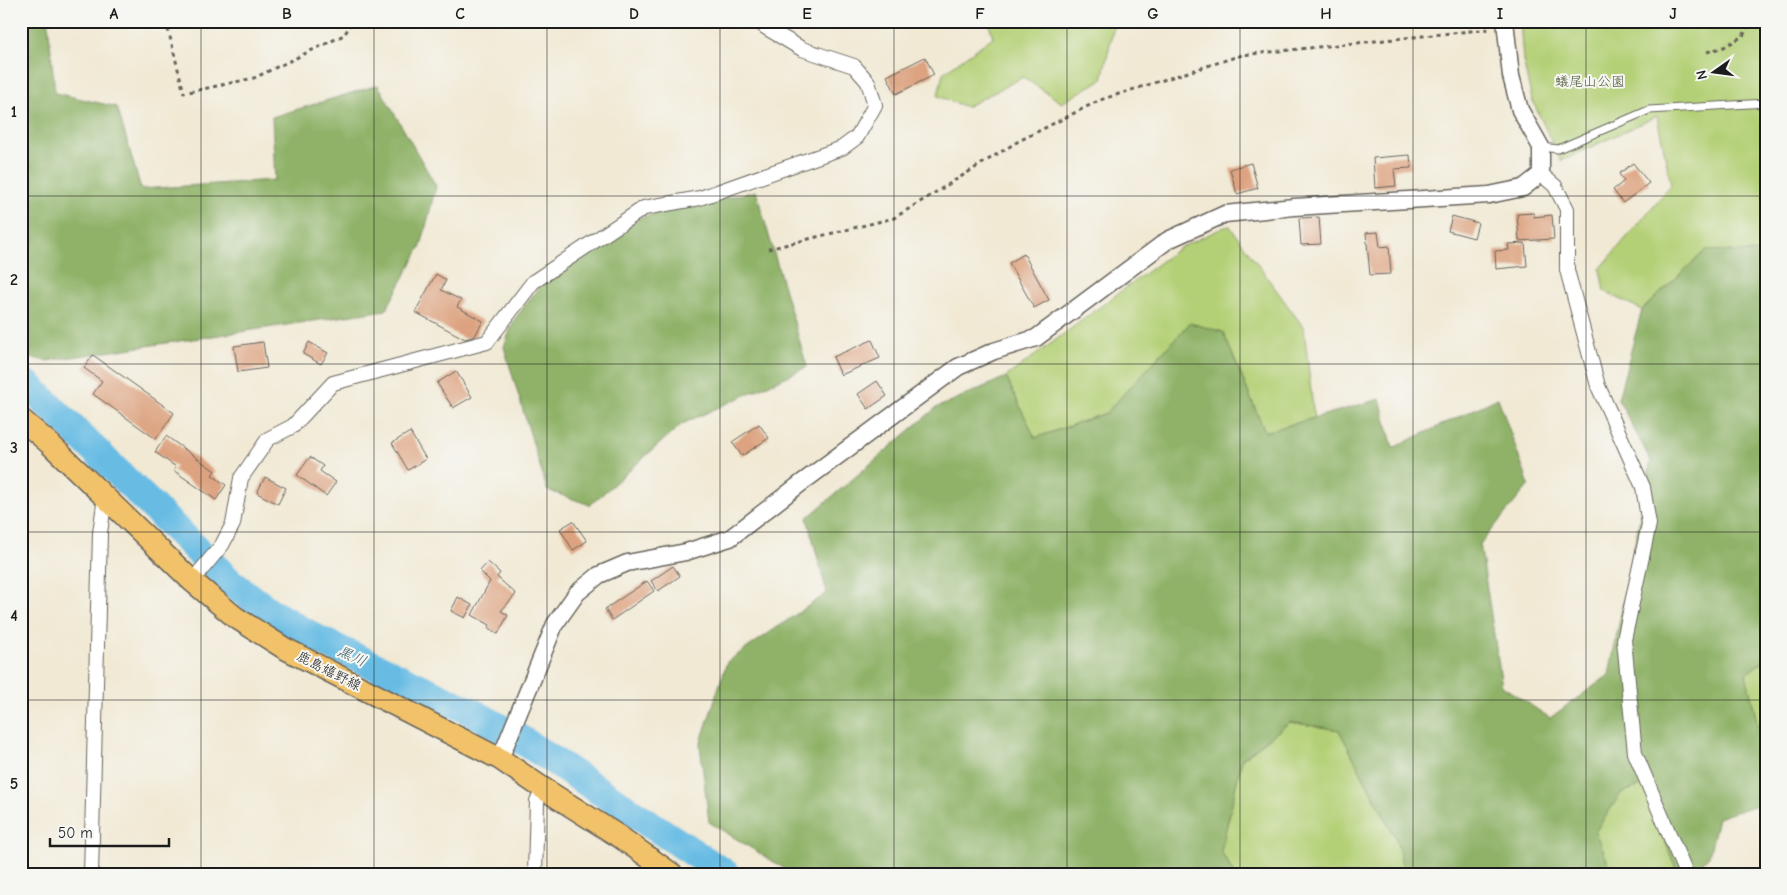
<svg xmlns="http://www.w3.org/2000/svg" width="1787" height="895" font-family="'Comic Neue','Klee One',sans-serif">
	<rect width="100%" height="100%" fill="#f6f6f2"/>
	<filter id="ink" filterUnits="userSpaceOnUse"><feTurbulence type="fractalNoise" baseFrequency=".02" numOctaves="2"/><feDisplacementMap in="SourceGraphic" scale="10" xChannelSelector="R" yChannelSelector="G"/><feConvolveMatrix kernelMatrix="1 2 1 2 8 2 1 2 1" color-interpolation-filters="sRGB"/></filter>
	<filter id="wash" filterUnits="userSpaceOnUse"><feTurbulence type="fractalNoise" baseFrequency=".0096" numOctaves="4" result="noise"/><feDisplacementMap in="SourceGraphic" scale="20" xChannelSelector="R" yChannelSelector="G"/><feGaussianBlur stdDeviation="1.12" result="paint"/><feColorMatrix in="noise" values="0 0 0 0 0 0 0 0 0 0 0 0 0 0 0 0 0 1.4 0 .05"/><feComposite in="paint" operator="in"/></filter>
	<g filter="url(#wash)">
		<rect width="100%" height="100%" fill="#f1e9d4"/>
		<path fill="#b4d076" stroke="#687649" d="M988 21H1118L1114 26 1102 79 1062 103 1023 77 966 107 938 96 943 73 993 37Z
			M1520 21H1766V253L1706 250 1642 310 1604 291 1600 269 1671 185 1657 116 1561 161 1532 100 1523 60Z
			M1229 225 1304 328 1314 418 1265 432 1223 332 1190 324 1106 413 1035 438 1006 377 1179 248Z
			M1766 659V761L1746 674Z
			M1290 722 1339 730 1397 841 1404 874H1234L1221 851 1242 759Z
			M1643 784 1678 874H1613L1595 832 1621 793Z"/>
		<path fill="#8fb267" stroke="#566742" d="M21 21H48L55 93 117 107 141 189 275 180 272 117 378 85 436 186 421 246 386 310 46 361 21 355Z
			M756 191 807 367 682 424 590 505 547 490 504 347 514 320 539 287 641 217Z
			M1706 250 1766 253V659L1746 674 1766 761V802L1718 818 1709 856 1692 874H1678L1643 785 1621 793 1595 832 1613 874H1404L1397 841 1339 730 1290 722 1242 759 1221 851 1234 874H793L709 822 700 745 727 662 827 593 807 518 936 408 1006 377 1035 438 1106 413 1190 323 1223 332 1265 432 1380 399 1393 448 1498 398 1529 485 1480 544 1502 686 1550 718 1609 675 1651 461 1618 399 1642 310Z"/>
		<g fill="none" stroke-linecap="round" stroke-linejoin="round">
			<path stroke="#68bce4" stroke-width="29" d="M21 380 28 385 231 583 270 612 319 640 470 711 525 742 726 874"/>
		</g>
		<g id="blocks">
			<path fill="#dda380" d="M925 57 934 75 896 94 887 76Z
				M1410 155 1411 168 1394 169 1396 186 1375 188 1373 158Z
				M1251 163 1258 188 1237 194 1230 169Z
				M1633 163 1649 183 1623 203 1613 190 1624 181 1619 174Z
				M1534 213V217L1552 215 1554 239 1519 241 1517 214Z
				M1452 216 1478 223 1474 238 1448 231Z
				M1319 217 1321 244 1301 245 1299 218Z
				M1378 232 1380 247 1389 246 1391 274 1370 275 1366 233Z
				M1525 243 1527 266 1496 269 1495 251 1509 250 1508 244Z
				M1024 254 1049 300 1034 308 1009 263Z
				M436 274 446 280 441 290 461 300 457 307 483 321 475 336 465 339 415 312Z
				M872 340 880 358 841 375 833 357Z
				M263 342 267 368 238 372 234 346Z
				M309 342 328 353 321 364 303 354Z
				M93 355 174 413 156 439 93 394 102 381 84 368Z
				M456 371 472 397 453 408 437 383Z
				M877 381 887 396 868 409 858 394Z
				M759 424 769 438 742 456 732 442Z
				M410 432 426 459 408 470 392 443Z
				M166 436 215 471 212 475 226 485 216 500 173 470 176 467 155 452Z
				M310 457 323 466 320 471 336 482 326 496 297 475Z
				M265 477 286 488 278 504 257 493Z
				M573 521 587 541 573 550 560 529Z
				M488 562 500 573 497 577 516 594 501 611 508 615 498 634 488 628 490 625 472 615 490 581 480 571Z
				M673 566 680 576 658 591 651 581Z
				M647 581 654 591 612 620 605 609Z
				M458 597 472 605 465 618 451 611Z"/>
		</g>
	</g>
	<g filter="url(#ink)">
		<use href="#blocks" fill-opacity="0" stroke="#67645c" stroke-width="1"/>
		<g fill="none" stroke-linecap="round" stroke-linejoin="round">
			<defs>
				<path id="service" d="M1542 147 1558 149 1649 110 1766 103"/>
				<path id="minor" d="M1541 174 1555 186 1567 209V270L1598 386 1643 487 1649 524 1624 640 1635 753 1686 874
					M192 581 222 545 233 524 241 478 268 439 293 426 333 383 487 342 533 282 644 208 700 198 842 148 857 137 875 105 868 82 854 66 802 49 765 27 758 21
					M91 874 100 533 105 497
					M535 874 537 801 544 789"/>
				<path id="tertiary" d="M500 759 555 624 577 593 599 575 627 563 686 552 730 538 800 484 958 367 994 351 1036 338 1168 240 1225 214 1294 207 1489 195 1523 188 1541 174V147L1520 110 1511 76 1505 21"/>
				<path id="primary" d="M21 419 50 444 192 581 235 617 284 648 500 759 544 789 620 837 672 874"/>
			</defs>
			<use href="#service" stroke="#67645c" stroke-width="9"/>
			<use href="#minor" stroke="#67645c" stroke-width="16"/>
			<use href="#tertiary" stroke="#67645c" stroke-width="19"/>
			<use href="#primary" stroke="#67645c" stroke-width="24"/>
			<path stroke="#67645c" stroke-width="3" stroke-dasharray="4 4" stroke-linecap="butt" d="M166 21 184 93 254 78 344 35 353 21
				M1707 52 1724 47 1743 36 1751 21
				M768 249 894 218 1017 142 1100 100 1242 55 1490 29"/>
			<use href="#service" stroke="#fff" stroke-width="7"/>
			<use href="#minor" stroke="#fff" stroke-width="14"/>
			<use href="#tertiary" stroke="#fff" stroke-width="16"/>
			<use href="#primary" stroke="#f2c26a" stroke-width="21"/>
		</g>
	</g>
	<path fill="none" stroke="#1c1c1c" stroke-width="1" stroke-opacity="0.55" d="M201 21V874M374 21V874M547 21V874M720 21V874M894 21V874M1067 21V874M1240 21V874M1413 21V874M1586 21V874M21 196H1766M21 364H1766M21 532H1766M21 700H1766"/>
	<g text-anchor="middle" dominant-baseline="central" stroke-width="4" stroke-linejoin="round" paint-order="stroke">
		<g font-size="14" fill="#515b3c" stroke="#f6f6f2">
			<text x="1590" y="81">蟻尾山公園</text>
		</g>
		<g font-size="14" fill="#1c1c1c" stroke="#f6f6f2">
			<text transform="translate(329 671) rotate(27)">鹿島嬉野線</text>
		</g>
		<g font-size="15" font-style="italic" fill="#3a5c6c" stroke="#f6f6f2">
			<text transform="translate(352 656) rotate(25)">黒川</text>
		</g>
	</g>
	<rect width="1787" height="895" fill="none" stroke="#f6f6f2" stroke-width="55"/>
	<g transform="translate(1714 72) rotate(256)" stroke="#f6f6f2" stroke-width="4" paint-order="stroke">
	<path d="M0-4L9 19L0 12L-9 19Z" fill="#1c1c1c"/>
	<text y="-8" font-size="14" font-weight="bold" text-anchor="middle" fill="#1c1c1c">N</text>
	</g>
	<path d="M50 838v8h119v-8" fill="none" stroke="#1c1c1c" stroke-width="2.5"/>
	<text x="58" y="838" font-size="15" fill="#1c1c1c" stroke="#f6f6f2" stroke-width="4" paint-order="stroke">50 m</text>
	<rect x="28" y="28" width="1732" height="840" fill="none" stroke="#1c1c1c" stroke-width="2"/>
	<g font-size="16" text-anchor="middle" font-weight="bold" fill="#1c1c1c">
		<text x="114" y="19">A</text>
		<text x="287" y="19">B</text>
		<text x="460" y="19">C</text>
		<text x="634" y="19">D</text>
		<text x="807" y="19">E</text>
		<text x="980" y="19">F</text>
		<text x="1153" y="19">G</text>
		<text x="1326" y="19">H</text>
		<text x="1500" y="19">I</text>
		<text x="1673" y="19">J</text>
		<text x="14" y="117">1</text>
		<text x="14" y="285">2</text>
		<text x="14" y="453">3</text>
		<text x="14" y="621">4</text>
		<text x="14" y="789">5</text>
	</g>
</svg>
